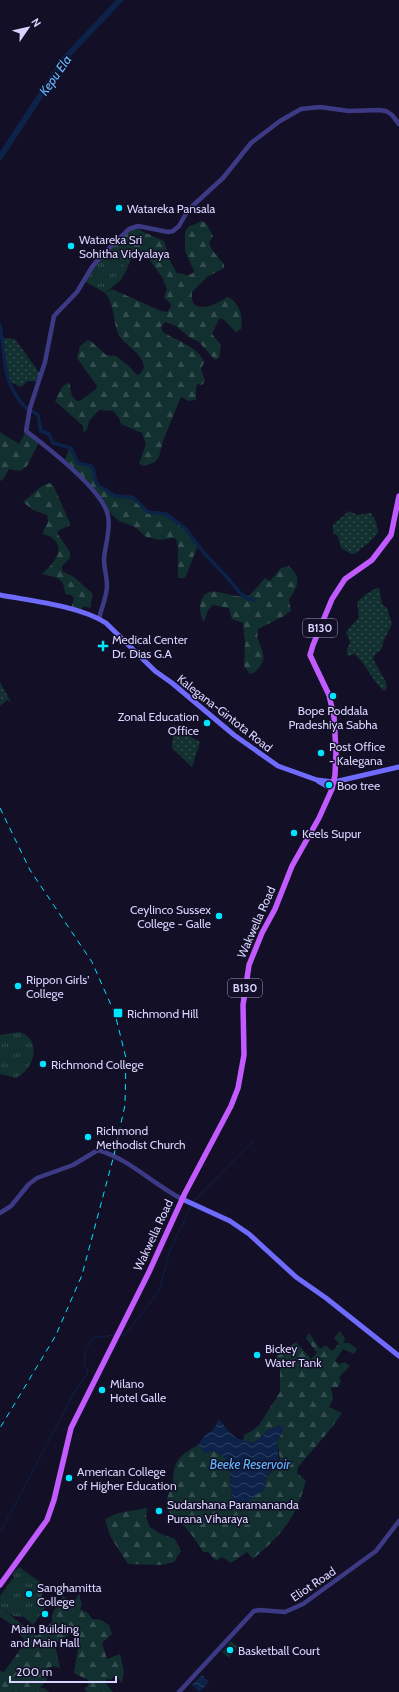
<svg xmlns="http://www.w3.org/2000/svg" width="399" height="1692" font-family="Cabin,sans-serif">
	<defs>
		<pattern id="grass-dots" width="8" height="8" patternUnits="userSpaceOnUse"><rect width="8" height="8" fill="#12302f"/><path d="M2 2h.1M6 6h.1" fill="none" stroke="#344d4e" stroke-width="1.8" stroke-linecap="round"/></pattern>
		<pattern id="forest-firs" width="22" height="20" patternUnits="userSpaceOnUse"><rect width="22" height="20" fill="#12302f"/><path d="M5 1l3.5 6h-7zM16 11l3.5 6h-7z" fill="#344d4e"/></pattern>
		<pattern id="park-tufts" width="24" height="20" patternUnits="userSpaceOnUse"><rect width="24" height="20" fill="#12302f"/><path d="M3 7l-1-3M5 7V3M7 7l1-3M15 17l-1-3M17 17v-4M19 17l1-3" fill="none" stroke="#344d4e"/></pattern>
		<pattern id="water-waves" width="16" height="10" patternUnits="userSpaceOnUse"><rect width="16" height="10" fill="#0c2248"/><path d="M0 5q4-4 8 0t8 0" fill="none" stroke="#2f4163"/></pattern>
	</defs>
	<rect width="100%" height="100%" fill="#130f26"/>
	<path fill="url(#grass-dots)" d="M2 338 15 339 41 375 39 382 28 381 21 387 8 381Z
		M349 511 357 515 371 513 376 522 378 532C370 545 364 544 357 553L351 554 341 548 338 536 333 533V525Z
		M379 587 382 604 387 608 392 624 384 640 381 650 375 654 373 659 385 680 387 688 384 691C371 680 367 664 354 654L347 656V649L350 642 346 632 359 617 357 602 366 594Z
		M0 682 11 702 7 700 0 706Z
		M174 725 191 733V737L200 742 192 767 172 748Z"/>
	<path fill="url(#forest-firs)" d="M202 221 206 223 213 236 209 243 212 250 224 264V268L207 277 192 292C189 317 217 305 227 297 239 300 244 319 241 329L236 332 223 319H219L212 334 221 345 219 358 215 360 199 342 189 337 176 326 165 322 161 327 163 332C175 340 199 347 204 362L201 369 205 381 202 385 198 384 196 387V400L188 401 182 397 180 399 163 441 159 457 155 462 144 466 139 464 146 444 142 433 121 424 119 418 113 411 99 410 89 421 87 430 83 432V426L55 401 62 387 69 382 72 396 77 401H80L96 389 97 386 77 358 80 346 88 340 91 341 106 355 116 356 129 366 137 375 140 374 144 368C144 354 127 347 120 337 113 327 115 303 105 293L112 289 161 311 167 312 171 307 170 303 164 297 167 289 162 277 143 251C134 253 130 260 127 269L108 248 119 237 138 226 141 231 164 241 169 259 177 273 188 275 193 273 194 271 185 251V232L188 227Z
		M26 431 39 442 27 466 20 471 9 469 2 481 0 480V432L19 444Z
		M70 447 74 452 78 463 89 465 94 469C94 490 104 483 115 496H133L148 512C166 506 190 530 198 545L186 576 184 578H178V547L176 539 173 538 160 540 146 537 135 527 119 521 106 509 96 494 64 462Z
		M50 483 54 487 70 523 69 526 59 530 57 533 70 552V558L62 566V571L74 577 93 594 90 608 84 606 80 612 71 609 74 598 71 595 65 594C64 577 58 578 42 574 52 565 68 549 51 537 48 535 45 535 42 534L48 522 47 515 33 510 23 502 42 486Z
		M289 566C302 578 298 586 289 600L291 611 284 616 258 629C254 645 272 653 258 669 255 672 254 673 250 674L244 666 245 644 243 623 232 619 229 608 213 605 208 610 204 622C200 615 199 609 201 601 207 583 226 596 237 596 242 596 246 596 250 595L265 578 270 581 281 568Z
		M340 1331 345 1339 343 1343H349L357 1349 354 1354 343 1349 335 1361 340 1364 345 1362 350 1366 339 1377 341 1381 338 1387H331L333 1399 329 1407 342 1413 329 1431 298 1467 297 1473 306 1481C295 1520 283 1533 253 1559L247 1552 231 1563 222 1557 216 1561 208 1552H203C198 1544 193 1536 187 1529 181 1521 168 1516 167 1506 165 1497 172 1490 173 1482 174 1458 180 1456 199 1444L204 1452 215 1451 226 1458 230 1471 232 1500 246 1503 265 1489V1480L280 1459 277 1441 283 1431 282 1425 268 1430 255 1442H243L244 1435 252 1431 259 1425 280 1392V1368L276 1357 296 1342 311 1359 317 1353 306 1338 309 1333 320 1349 326 1345 332 1351 339 1344 334 1338Z
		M147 1508 146 1518 150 1527 159 1533 175 1539 181 1551 174 1562 161 1565 128 1564 110 1536 105 1519 118 1513Z
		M79 1594 82 1605 80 1609 88 1613 92 1619 101 1620 109 1625 112 1634 102 1643 107 1659 120 1654 124 1671 122 1683 115 1675 111 1680 106 1679 107 1685 113 1692H87L84 1688 88 1686V1680L74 1673C75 1661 81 1643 78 1633L75 1631 55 1644 60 1668 53 1666 45 1670 47 1680 40 1688H44L49 1692H0V1671L4 1672 20 1650 24 1639 14 1626 0 1617V1607L37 1636 52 1622V1614L63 1596 73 1603Z"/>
	<path fill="url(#park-tufts)" d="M108 248 127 269 121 280 105 293 84 281Z
		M20 1032C37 1038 37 1056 27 1069 24 1073 20 1075 16 1078L0 1074V1035Z
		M19 1567 44 1585 41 1600 48 1604 33 1625 24 1617 13 1616 0 1607V1596L14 1577 12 1574Z"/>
	<path fill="#12302f" d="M231 1641 238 1647 229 1658 222 1652Z"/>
	<path fill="url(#water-waves)" d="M219 1419C231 1434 234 1441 255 1442L268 1430 282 1425 283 1431 277 1441 279 1464 277 1467H273L265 1480V1489L246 1503 239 1505 238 1502 232 1500 230 1471 226 1458 215 1451 204 1453 199 1444 205 1435 213 1430Z
		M202 1675 209 1682 199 1692 192 1685Z"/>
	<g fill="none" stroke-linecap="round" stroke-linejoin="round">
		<path stroke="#0c2248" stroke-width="1" d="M193 1202 253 1141
			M121 1335H125L159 1291 170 1250 192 1205
			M0 1533 75 1391 87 1374 88 1369 84 1366 85 1352 92 1338 115 1335"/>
		<path stroke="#0c2248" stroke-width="3.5" d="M0 325C6 359 1 383 27 409
			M32 411 38 415 41 431 49 434 53 443 71 448 78 463C82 465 87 464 91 466 97 470 92 481 99 486
			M103 488 115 496 132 497
			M134 498 148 512 166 514 186 529 204 553 225 575 241 594 248 599 254 600"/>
		<path stroke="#0c2248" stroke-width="6" d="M0 157 65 58 120 0"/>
		<path stroke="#3d3a85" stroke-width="4.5" d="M99 619C101 609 107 596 107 586 107 577 104 568 104 559 105 545 111 530 108 516 104 491 47 447 26 431L30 408 45 362 54 316 77 292 92 267 102 255 129 229 138 226 168 232 173 231 179 226 188 210 223 178 251 143 280 121 301 109 320 107 349 111 379 110 386 111 392 115 399 124
			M0 1213 11 1206 29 1184 37 1178 73 1165 98 1150C129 1159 153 1184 182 1199
			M179 1692 254 1611 259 1610 285 1612 303 1604 376 1551 399 1521"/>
		<path stroke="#6f6bff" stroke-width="5" d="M0 595C32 601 80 606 106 623L155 671 172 683 234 735 278 766 317 780 334 782 399 767
			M318 781 332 789
			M182 1199 230 1221 249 1234 296 1277 326 1298 399 1356"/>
		<path stroke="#c25bff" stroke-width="5.5" d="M0 1585 47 1520 54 1500 71 1428 149 1272 185 1193 231 1106 238 1088 244 1055 243 1005 249 965 262 933 275 909 292 866 319 818 332 789 335 775 336 752 334 717 329 695 310 655 313 645 332 599 345 579 372 560 391 535 399 496"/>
		<path stroke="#00e5ff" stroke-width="1" stroke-dasharray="6 5" stroke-linecap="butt" d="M0 808 30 870 92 962 115 1014 126 1058 125 1105 114 1155 82 1275 56 1335 0 1428"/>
	</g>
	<g fill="#00e5ff" stroke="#130f26" stroke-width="1.5">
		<circle cx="119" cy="208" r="4"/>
		<circle cx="71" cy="246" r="4"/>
		<path d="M101 640h4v4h4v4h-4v4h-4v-4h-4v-4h4z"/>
		<circle cx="333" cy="696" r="4"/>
		<circle cx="207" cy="723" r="4"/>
		<circle cx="321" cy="753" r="4"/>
		<circle cx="329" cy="785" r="4"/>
		<circle cx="294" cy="833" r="4"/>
		<circle cx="219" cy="916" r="4"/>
		<circle cx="18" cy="986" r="4"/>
		<rect x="113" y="1008" width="10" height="10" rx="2"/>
		<circle cx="43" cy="1064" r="4"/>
		<circle cx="88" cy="1137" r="4"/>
		<circle cx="257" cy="1355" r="4"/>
		<circle cx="102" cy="1390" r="4"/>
		<circle cx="69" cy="1478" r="4"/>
		<circle cx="159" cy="1511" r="4"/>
		<circle cx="29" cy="1594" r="4"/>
		<circle cx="45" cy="1614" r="4"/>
		<circle cx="230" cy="1650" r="4"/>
	</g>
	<g text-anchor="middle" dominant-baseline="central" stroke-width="3" stroke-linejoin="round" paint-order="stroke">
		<g fill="#130f26" stroke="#9e99be" stroke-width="1">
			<rect x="303" y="619" width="34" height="18" rx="3"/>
			<rect x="228" y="979" width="34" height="18" rx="3"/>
		</g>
		<g font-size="11" font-weight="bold" fill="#d9d4ff">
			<text x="320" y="628">B130</text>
			<text x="245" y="988">B130</text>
		</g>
		<g font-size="12" fill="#d9d4ff" stroke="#130f26" text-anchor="start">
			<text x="127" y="208">Watareka Pansala</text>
			<text x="79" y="239">Watareka Sri<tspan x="79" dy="14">Sohitha Vidyalaya</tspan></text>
			<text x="112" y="639">Medical Center<tspan x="112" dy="14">Dr. Dias G.A</tspan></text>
			<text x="333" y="710" text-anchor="middle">Bope Poddala<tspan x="333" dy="14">Pradeshiya Sabha</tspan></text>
			<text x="199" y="716" text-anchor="end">Zonal Education<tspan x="199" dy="14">Office</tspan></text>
			<text x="329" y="746">Post Office<tspan x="329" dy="14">- Kalegana</tspan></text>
			<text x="337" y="785">Boo tree</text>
			<text x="302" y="833">Keels Supur</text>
			<text x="211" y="909" text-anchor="end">Ceylinco Sussex<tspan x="211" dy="14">College - Galle</tspan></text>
			<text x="26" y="979">Rippon Girls'<tspan x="26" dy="14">College</tspan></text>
			<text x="127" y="1013">Richmond Hill</text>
			<text x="51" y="1064">Richmond College</text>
			<text x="96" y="1130">Richmond<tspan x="96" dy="14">Methodist Church</tspan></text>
			<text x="265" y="1348">Bickey<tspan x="265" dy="14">Water Tank</tspan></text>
			<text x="110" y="1383">Milano<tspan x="110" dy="14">Hotel Galle</tspan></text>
			<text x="77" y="1471">American College<tspan x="77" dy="14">of Higher Education</tspan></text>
			<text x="167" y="1504">Sudarshana Paramananda<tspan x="167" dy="14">Purana Viharaya</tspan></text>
			<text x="37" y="1587">Sanghamitta<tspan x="37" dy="14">College</tspan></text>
			<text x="45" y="1628" text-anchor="middle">Main Building<tspan x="45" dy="14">and Main Hall</tspan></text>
			<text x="238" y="1650">Basketball Court</text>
		</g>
		<g font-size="12" fill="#d9d4ff" stroke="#130f26">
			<text transform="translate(225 713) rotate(38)">Kalegana-Gintota Road</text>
			<text transform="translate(256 922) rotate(-66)">Wakwella Road</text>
			<text transform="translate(153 1235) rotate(-65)">Wakwella Road</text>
			<text transform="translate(313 1584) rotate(-34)">Eliot Road</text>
		</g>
		<g font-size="13" font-style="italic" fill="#62b6ff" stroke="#130f26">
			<text transform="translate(55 75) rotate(-55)">Kepu Ela</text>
			<text x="250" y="1464">Beeke Reservoir</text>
		</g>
	</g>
	<g transform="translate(28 28) rotate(56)" stroke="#130f26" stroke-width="3" paint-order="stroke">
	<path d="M0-3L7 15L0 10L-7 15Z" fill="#d9d4ff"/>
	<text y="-6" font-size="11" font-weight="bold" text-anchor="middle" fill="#d9d4ff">N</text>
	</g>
	<path d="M10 1676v6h106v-6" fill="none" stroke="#d9d4ff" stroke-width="2"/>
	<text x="16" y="1676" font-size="12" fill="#d9d4ff" stroke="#130f26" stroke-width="3" paint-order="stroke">200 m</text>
</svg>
